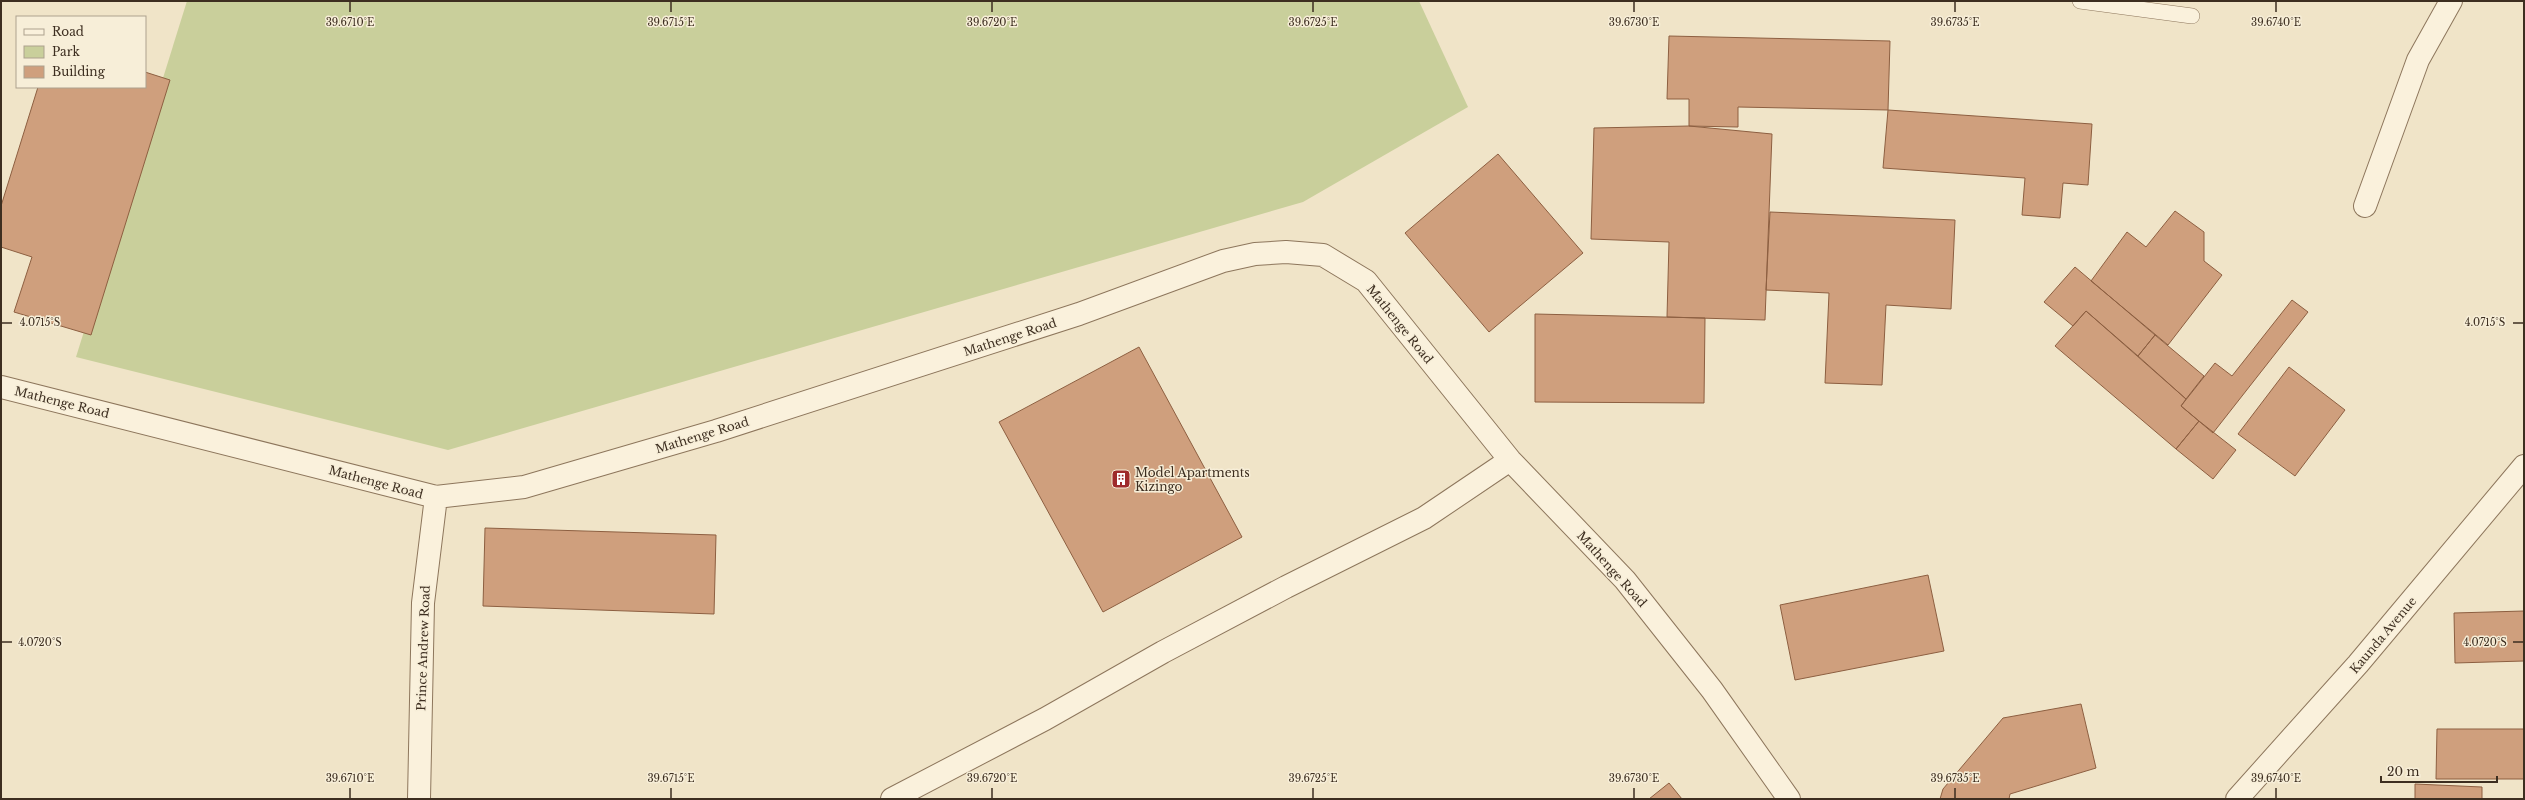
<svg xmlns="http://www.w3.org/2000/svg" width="2525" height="800" font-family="'Libre Baskerville',serif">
	<rect width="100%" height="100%" fill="#f0e4c8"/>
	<path fill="#c9cf9b" d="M187 1H1419L1468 107 1303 202 448 450 76 357Z"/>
	<path fill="#cf9f7d" stroke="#8d5f41" d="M1669 36 1890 41 1888 110 1738 107V127L1689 126V99H1667Z
		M145 72 170 80 91 335 14 312 32 257 1 247V206L38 87H145Z
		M1888 110 2092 124 2088 185 2063 183 2060 218 2022 215 2025 178 1883 168Z
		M1689 126 1772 134 1765 320 1667 317 1669 242 1591 239 1594 128Z
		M1498 154 1583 253 1489 332 1405 233Z
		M2175 211 2204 232V261L2222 275 2168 345 2091 281 2127 232 2146 247Z
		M1770 212 1955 220 1951 309 1886 305 1882 385 1825 383 1829 293 1766 290Z
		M2075 267 2155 335 2138 356 2086 311 2073 326 2044 302Z
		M2292 300 2308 312 2213 433 2181 406 2215 363 2232 376Z
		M2086 311 2186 399 2181 406 2199 421 2176 449 2055 346Z
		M1535 314 1705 318 1704 403 1535 402Z
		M2155 335 2204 376 2186 399 2138 356Z
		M1139 347 1242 537 1103 612 999 422Z
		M2289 367 2345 410 2295 476 2238 434Z
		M2199 421 2236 450 2213 479 2176 449Z
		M485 528 716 535 714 614 483 606Z
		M1928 575 1944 651 1795 680 1780 605Z
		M2524 611V661L2455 663 2454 613Z
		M2081 704 2096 768 2010 794 2009 799H1940L1943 789 2003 718Z
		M2437 729H2524V779H2436Z
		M1669 783 1682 799H1649Z
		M2415 784 2482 787V799H2415Z"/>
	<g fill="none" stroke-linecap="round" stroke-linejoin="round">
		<defs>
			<path id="service" d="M2080 1 2192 16"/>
			<path id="minor" d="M2365 206 2418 60 2451 1
				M1 387 436 497 524 487 716 431 1079 314 1223 261 1255 254 1286 252 1323 255 1366 281 1510 460 1625 580 1712 690 1789 799
				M419 799 423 603 436 497
				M892 799 1045 719 1163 652 1286 587 1424 518 1510 460
				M2237 799 2358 664 2524 466"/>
		</defs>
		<use href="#service" stroke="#8d765c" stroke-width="16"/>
		<use href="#minor" stroke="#8d765c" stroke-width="24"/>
		<use href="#service" stroke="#faf1dc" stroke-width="15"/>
		<use href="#minor" stroke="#faf1dc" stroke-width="22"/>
	</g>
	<path fill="none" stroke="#3d2e20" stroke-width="1.5" d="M350 2V12M671 2V12M992 2V12M1313 2V12M1634 2V12M1955 2V12M2276 2V12M2 323H12M2513 323H2523M2 642H12M2513 642H2523M350 788V798M671 788V798M992 788V798M1313 788V798M1634 788V798M1955 788V798M2276 788V798"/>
	<defs>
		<symbol id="building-square" viewBox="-11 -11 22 22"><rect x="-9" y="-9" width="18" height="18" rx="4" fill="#9e2a2b" stroke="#f7eed8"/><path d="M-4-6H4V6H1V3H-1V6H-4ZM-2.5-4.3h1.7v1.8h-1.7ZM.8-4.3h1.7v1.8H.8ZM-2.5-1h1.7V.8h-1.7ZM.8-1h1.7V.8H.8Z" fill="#fff"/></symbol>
	</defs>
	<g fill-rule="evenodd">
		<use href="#building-square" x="1110" y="468" width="22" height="22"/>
	</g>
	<g text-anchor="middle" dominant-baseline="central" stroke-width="3" stroke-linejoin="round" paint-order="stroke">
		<g font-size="12" fill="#3d2e20" stroke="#f7eed8">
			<text transform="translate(1400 324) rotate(51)">Mathenge Road</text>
			<text transform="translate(1010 337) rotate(-18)">Mathenge Road</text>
			<text transform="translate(62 402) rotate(14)">Mathenge Road</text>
			<text transform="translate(702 435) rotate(-17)">Mathenge Road</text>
			<text transform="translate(376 482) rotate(15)">Mathenge Road</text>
			<text transform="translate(1612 569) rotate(48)">Mathenge Road</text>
			<text transform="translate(2383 635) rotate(-50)">Kaunda Avenue</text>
			<text transform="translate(423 648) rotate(-88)">Prince Andrew Road</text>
		</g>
		<g font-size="12" fill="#3d2e20" stroke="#f7eed8" text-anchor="start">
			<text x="1135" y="472">Model Apartments<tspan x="1135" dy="14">Kizingo</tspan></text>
		</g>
	</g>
	<g font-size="10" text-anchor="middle" fill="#3d2e20" stroke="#f7eed8" stroke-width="3" stroke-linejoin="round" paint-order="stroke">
		<text x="350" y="26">39.6710°E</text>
		<text x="671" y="26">39.6715°E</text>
		<text x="992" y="26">39.6720°E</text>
		<text x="1313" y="26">39.6725°E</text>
		<text x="1634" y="26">39.6730°E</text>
		<text x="1955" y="26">39.6735°E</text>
		<text x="2276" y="26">39.6740°E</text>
		<text x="40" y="326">4.0715°S</text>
		<text x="2485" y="326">4.0715°S</text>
		<text x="40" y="646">4.0720°S</text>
		<text x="2485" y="646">4.0720°S</text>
		<text x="350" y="782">39.6710°E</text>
		<text x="671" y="782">39.6715°E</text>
		<text x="992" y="782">39.6720°E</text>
		<text x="1313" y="782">39.6725°E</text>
		<text x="1634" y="782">39.6730°E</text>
		<text x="1955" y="782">39.6735°E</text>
		<text x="2276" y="782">39.6740°E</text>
	</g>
	<rect width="2525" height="800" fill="none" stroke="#3d2e20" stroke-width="4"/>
	<rect x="16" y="16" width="130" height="72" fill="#f7eed8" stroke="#ada18e"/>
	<rect x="24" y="29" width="20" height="6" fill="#faf1dc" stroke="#ada18e"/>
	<text x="52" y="36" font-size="12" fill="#3d2e20">Road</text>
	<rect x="24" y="46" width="20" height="12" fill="#c9cf9b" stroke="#ada18e"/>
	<text x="52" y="56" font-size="12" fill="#3d2e20">Park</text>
	<rect x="24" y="66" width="20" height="12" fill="#cf9f7d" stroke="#ada18e"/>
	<text x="52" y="76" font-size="12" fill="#3d2e20">Building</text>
	<path d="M2381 776v6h116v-6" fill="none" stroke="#3d2e20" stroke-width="2"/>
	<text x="2387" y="776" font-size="12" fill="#3d2e20" stroke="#f7eed8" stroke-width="3" paint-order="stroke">20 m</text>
</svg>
